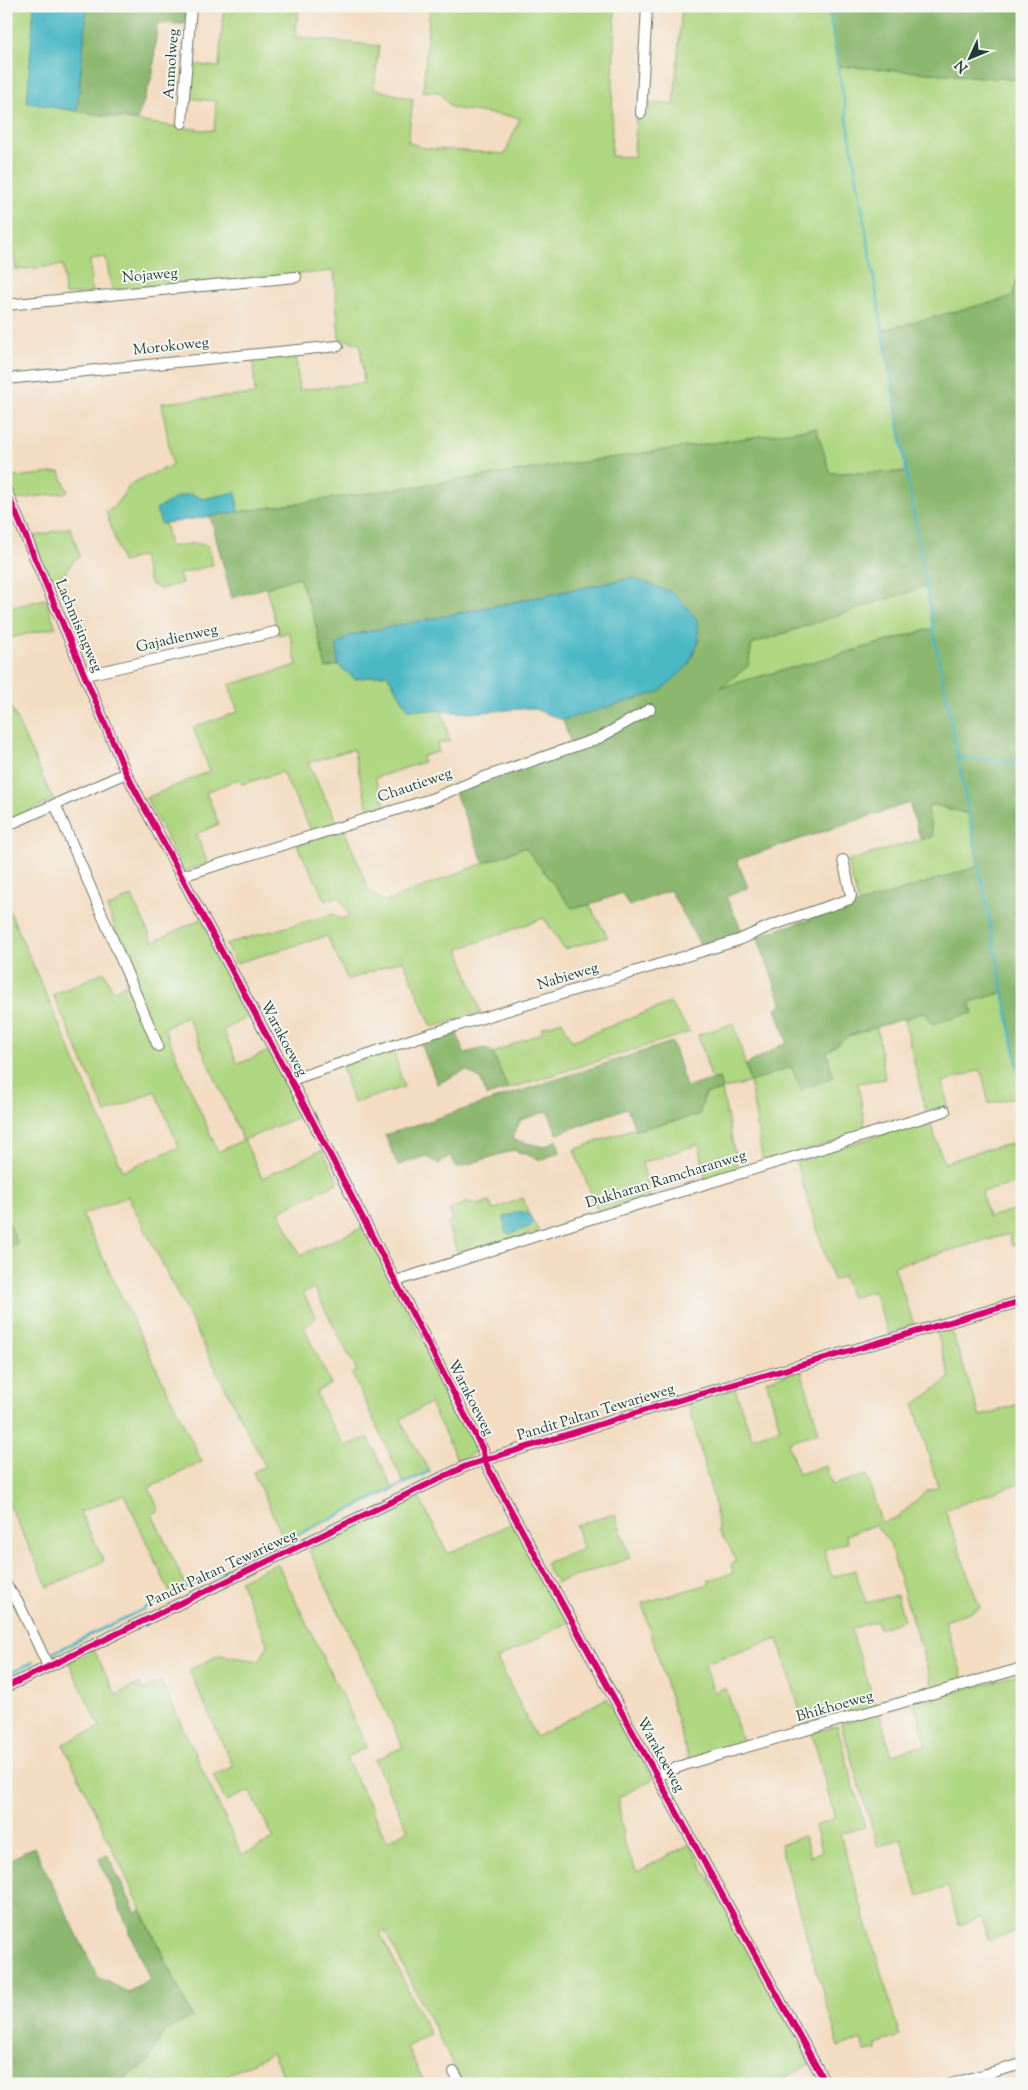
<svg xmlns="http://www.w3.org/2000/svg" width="1028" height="2090" font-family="'Sorts Mill Goudy',serif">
	<rect width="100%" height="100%" fill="#f6f6f2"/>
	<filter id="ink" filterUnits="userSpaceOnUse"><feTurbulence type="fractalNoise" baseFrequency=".02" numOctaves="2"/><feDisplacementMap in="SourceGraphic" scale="10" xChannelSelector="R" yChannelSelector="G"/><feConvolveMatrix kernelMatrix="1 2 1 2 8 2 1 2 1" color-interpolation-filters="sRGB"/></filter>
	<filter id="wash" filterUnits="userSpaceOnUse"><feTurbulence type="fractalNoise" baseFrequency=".0096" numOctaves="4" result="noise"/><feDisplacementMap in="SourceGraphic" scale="20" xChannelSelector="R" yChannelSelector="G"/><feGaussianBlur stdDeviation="1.12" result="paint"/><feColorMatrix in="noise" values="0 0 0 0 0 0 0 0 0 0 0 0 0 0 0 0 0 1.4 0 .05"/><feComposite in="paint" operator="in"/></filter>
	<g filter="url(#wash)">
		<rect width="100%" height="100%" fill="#f3dcc1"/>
		<path fill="#afd680" stroke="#678a5a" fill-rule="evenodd" d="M6 6H34L28 103C90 113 152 125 214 131L216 101 188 98 190 64 219 67 224 6H299L295 37 379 46 374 89 413 99 408 142 424 148 505 154 520 118 452 108 439 92 423 91 430 6H615L611 156 634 157 636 115 647 116 650 103 674 105 682 6H828L838 66 1022 80V261L1013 297 883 330 906 472 830 473 816 428 238 512 236 492 203 499 192 494 161 524 165 523 170 547 194 543 209 546 213 565 179 574 182 583 161 589 150 584 142 556 122 562 106 511 112 509 132 483 172 465 162 403 255 394 253 357 296 353 299 390 364 383 360 344 339 338 334 271 112 290 106 258 90 260 92 293 65 295 63 265 16 270 6 197Z
			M60 472 68 492 15 500 6 478Z
			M70 527 80 556C67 564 69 577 51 583L33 537Z
			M299 576 314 618 326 668 338 665 355 679 387 674 408 709 442 711 450 741 437 744 439 752 422 756 423 762 375 778 386 807 369 813 353 749 308 763 338 824 312 832 282 772 242 784 239 779 206 792 219 824 196 834 208 864 184 871 146 798 210 771 193 727 238 712 229 685 297 665 289 632 279 635 266 588Z
			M926 585 933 628 719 688 748 666 752 644Z
			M45 599 56 627 6 639V609Z
			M6 696 53 800 6 822Z
			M931 804 968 814 979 866 859 904 847 861 933 836 927 811Z
			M344 829 369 890 385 902 525 847 572 908 589 905 608 937 564 949 544 918 459 949 481 1013 432 1027 403 960 348 980 327 936 236 963 225 944 334 914 340 919 350 916 338 896 326 901 297 845Z
			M132 896 153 942 201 919 251 1015 223 1030 238 1064 269 1051 303 1115 244 1140 262 1178 322 1150 339 1182 279 1211 300 1255 364 1227 477 1445 476 1452 458 1461 430 1403 401 1419 407 1433 430 1471 404 1484 352 1374 357 1371 314 1288 303 1293 316 1318 304 1328 331 1384 316 1392C323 1412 333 1429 346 1446L368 1437 393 1489 285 1541 253 1472 265 1466 128 1196 82 1215 202 1462 149 1488 159 1510 152 1514 187 1588 171 1595 124 1494 80 1512 104 1561 48 1587 6 1498V1248L17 1243 6 1218V911L9 910 17 928 123 1171 179 1147 155 1091 106 1113 53 995 104 972 113 991 127 984 125 979 135 975 107 908ZM187 1016 243 1140 218 1152 164 1028Z
			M1004 992 1022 1095 989 1104 981 1070 943 1082 948 1105 926 1112 904 1019 926 1012 973 1013 970 1002Z
			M670 1003 690 1032 508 1089 493 1053 543 1032 541 1028 562 1021 572 1041Z
			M734 1023 750 1082 791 1066 833 1077 826 1052 848 1036 877 1027 885 1079 858 1083 866 1132 763 1164 750 1082 722 1090 738 1170 706 1180 699 1144 642 1163 650 1196 598 1212 574 1150 635 1128 637 1130 699 1115 705 1094 722 1090 719 1078 712 1080 698 1035Z
			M393 1050 404 1087 353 1103 342 1066Z
			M929 1119 944 1163 987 1149 1022 1142C1022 1190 1024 1180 982 1192L988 1217 1022 1208V1243L1012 1246 1009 1234 894 1266 914 1325 888 1333 874 1291 851 1298 843 1276 833 1280 796 1162Z
			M523 1198 529 1214 519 1211 530 1227 533 1221 539 1231 459 1257 447 1223 453 1221 449 1210 468 1202 478 1205 489 1201 493 1210Z
			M950 1327 980 1416 1022 1403V1482L945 1510 980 1608 945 1621 964 1681 934 1691 891 1550V1544L875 1525 846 1535 848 1542 824 1550 832 1577 855 1570 866 1603 897 1595 904 1620 879 1629 877 1621 851 1629 876 1708 805 1727 778 1639 705 1663 713 1692 726 1688 743 1744 689 1761 642 1603 709 1584V1580L733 1573 731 1564 736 1562 730 1547 719 1532 714 1501 688 1403 735 1389 752 1438 780 1428 766 1380 801 1370 819 1432 788 1442 798 1474 826 1466 832 1485 867 1475 881 1523 898 1517 925 1492 938 1487 914 1405 950 1378 937 1333Z
			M419 1497 448 1554 514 1522 569 1622 497 1659 536 1737 607 1698 653 1779 618 1798 624 1845 637 1872 690 1844 810 2064 772 2084H463L385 1931 380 1933 430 2034 407 2047 425 2084H277L285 2079 272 2053 221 2078 223 2084H116L147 2064 164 2032 192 2016 63 1744 100 1727 69 1663 94 1650 116 1695 140 1683 143 1690 161 1681 242 1855 274 1839 250 1791 226 1801 213 1776 233 1766 189 1670 219 1655 260 1661 268 1645 240 1581 277 1563 367 1747 346 1758 387 1841 408 1830 374 1760 403 1747 309 1550Z
			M615 1514 630 1558 556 1583 545 1563 583 1549 576 1525Z
			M1022 1673V1720L1016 1722 1022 1741V1930L988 1940 981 1917 959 1925 948 1887 918 1896 901 1838 878 1847 841 1724 879 1713 892 1755 927 1744 914 1704Z
			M837 1726 865 1827 840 1834 900 2036 876 2044 877 2050 865 2052 861 2039 839 2047 780 1845 804 1836 810 1856 822 1851 815 1826 835 1818 812 1733Z"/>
		<path fill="#8bb76e" stroke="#557a51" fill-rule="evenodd" d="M81 6H187L184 24 157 23 153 74 137 120 77 111 87 7Z
			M828 6H1022V80L838 66Z
			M1022 261V1089L1004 992 970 1002 973 1013 932 1024 925 1012 848 1036 827 1052 833 1077 801 1090 791 1067 750 1082 746 1065 787 1042 776 1008 782 1004 757 936 979 866 968 814 931 804 927 811 933 836 921 840 909 803 737 860 748 888 726 897 743 933 702 948 670 890 629 906 622 893 589 905 572 908 525 847 484 863 455 793 601 742 597 736 571 744 563 720 659 692 631 578 351 635 337 645 338 665 326 668 314 618 299 577 232 598 210 516 816 428 830 473 906 472 883 330 1012 297ZM926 586 933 629 721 687 748 666 752 644Z
			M456 1030 464 1053 485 1048 493 1053 508 1089 487 1096 480 1079 466 1070 437 1084 420 1041Z
			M672 1042 686 1087 719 1078 722 1090 705 1094 699 1115 636 1130 627 1108 557 1134 548 1111 521 1120 513 1134V1140L544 1147 557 1140 560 1152 541 1160 514 1150 456 1168 451 1155 439 1164 426 1156 398 1165 385 1135Z
			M6 1218 18 1243 6 1248Z
			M34 1847 98 1977 128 1992 150 1980 99 1859 107 1854 136 1913 141 1910 192 2017 164 2032 147 2064 116 2084H6V1862Z"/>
		<path fill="#4ab7c4" stroke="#347a7c" d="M34 6 87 7 77 111 27 103Z
			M236 492 238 512 161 524 156 509 180 496 192 494 203 499Z
			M632 578 674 593 697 619 699 640 688 666 659 692 563 720 532 708 470 713 408 709 387 674 355 679 338 665 337 645 351 635Z
			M519 1211 529 1214 533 1221 530 1227 509 1234 505 1232 504 1217Z"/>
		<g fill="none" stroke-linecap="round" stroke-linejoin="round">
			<path stroke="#4ab7c4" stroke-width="2.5" d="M828 6 933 628 1022 1089
				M956 757 1022 764
				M48 1655 430 1471
				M6 1675 33 1662"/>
		</g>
	</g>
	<g filter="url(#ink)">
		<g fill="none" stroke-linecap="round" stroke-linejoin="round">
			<defs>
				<path id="minor" d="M641 113 647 6
					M182 123 191 6
					M6 305 296 277
					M6 379 338 346
					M6 490 126 773 313 1122 483 1450 484 1460 514 1516 826 2084
					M86 675 275 632
					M55 804 158 1046
					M6 826 126 773
					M182 876 431 799 482 778 599 738 650 709
					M291 1080 416 1038 739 940 770 926 850 899 851 895 843 860
					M396 1281 567 1226 945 1111
					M6 1585 19 1604 48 1666
					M6 1687 466 1466 649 1409 1022 1301
					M657 1775 687 1764 1022 1668
					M454 2072 461 2084
					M951 2084 1022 2064"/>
			</defs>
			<use href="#minor" stroke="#697565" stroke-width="12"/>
			<use href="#minor" stroke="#fff" stroke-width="10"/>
			<defs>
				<path id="cycleway" d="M6 490 126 773 313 1122 483 1450 484 1460 514 1516 826 2084
					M6 1687 466 1466 649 1409 1022 1301"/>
			</defs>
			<use href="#cycleway" stroke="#f6f6f2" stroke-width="9"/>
			<use href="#cycleway" stroke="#d6006c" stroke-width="6"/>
		</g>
	</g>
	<g text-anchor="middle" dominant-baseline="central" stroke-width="4" stroke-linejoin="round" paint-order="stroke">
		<g font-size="15" fill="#1f3d34" stroke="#f6f6f2">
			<text transform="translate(172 64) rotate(-86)">Anmolweg</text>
			<text transform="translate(150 276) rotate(-5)">Nojaweg</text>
			<text transform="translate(171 347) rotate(-6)">Morokoweg</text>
			<text transform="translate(78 626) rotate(67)">Lachmisingweg</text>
			<text transform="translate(177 639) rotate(-13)">Gajadienweg</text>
			<text transform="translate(415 786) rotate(-19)">Chautieweg</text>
			<text transform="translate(568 977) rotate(-17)">Nabieweg</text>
			<text transform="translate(283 1039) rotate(62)">Warakoeweg</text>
			<text transform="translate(666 1180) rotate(-17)">Dukharan Ramcharanweg</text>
			<text transform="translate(470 1398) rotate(63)">Warakoeweg</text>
			<text transform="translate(596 1413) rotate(-17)">Pandit Paltan Tewarieweg</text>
			<text transform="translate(222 1569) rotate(-25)">Pandit Paltan Tewarieweg</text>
			<text transform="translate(835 1707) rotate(-16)">Bhikhoeweg</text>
			<text transform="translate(660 1755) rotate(61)">Warakoeweg</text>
		</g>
	</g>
	<rect width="1028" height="2090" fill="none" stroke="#f6f6f2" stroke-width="25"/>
	<g transform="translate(970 58) rotate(226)" stroke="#f6f6f2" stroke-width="4" paint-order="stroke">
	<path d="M0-4L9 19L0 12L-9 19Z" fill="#1f3d34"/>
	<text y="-8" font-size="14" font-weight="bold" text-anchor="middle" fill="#1f3d34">N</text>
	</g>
</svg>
